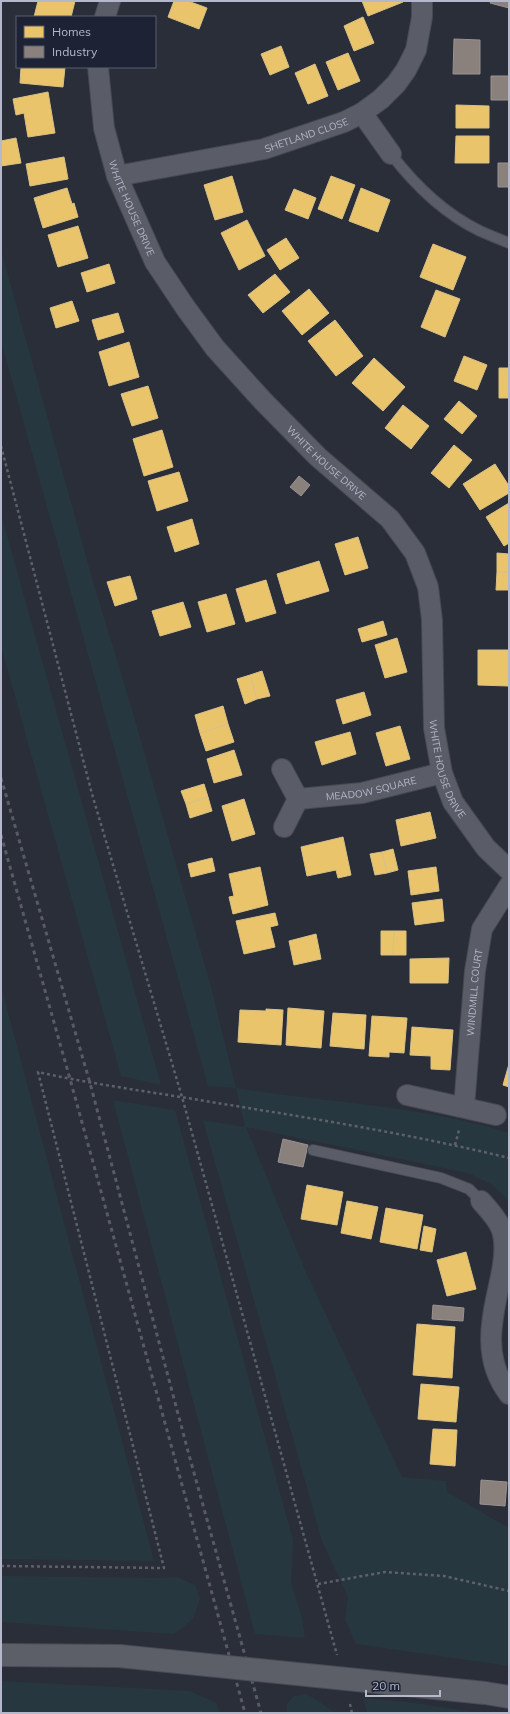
<svg xmlns="http://www.w3.org/2000/svg" width="510" height="1714" font-family="Mulish,sans-serif">
	<rect width="100%" height="100%" fill="#2a2e39"/>
	<path fill="#27373f" d="M1 250 92 578 133 713 211 987 236 1088C327 1103 421 1105 509 1133V1201L491 1184 468 1173 246 1127 305 1270 402 1477 446 1481 447 1492 509 1528V1666L356 1644 345 1620 348 1597 322 1541 203 1120 245 1127 236 1088 208 1086 1 341Z
		M1 514 161 1085 121 1076 1 646Z
		M1 986 154 1561 1 1559Z
		M113 1100 175 1110 293 1540 291 1583 302 1617 305 1638 255 1634Z
		M1 1576 159 1578 177 1577 195 1585 200 1599 193 1619 174 1634 1 1622Z
		M1 1681 190 1691 216 1703 220 1713H1Z
		M306 1694 317 1700 335 1713H287V1704L294 1696Z
		M363 1698 407 1702 480 1713H367Z"/>
	<path fill="#e9c46a" stroke="#d9c087" d="M38 1H75L71 17H34Z
		M174 1H188L207 8 199 29 168 17Z
		M362 1H402L403 2 368 16Z
		M363 17 374 43 354 51 344 26Z
		M281 46 289 67 270 75 261 54Z
		M348 53 360 81 338 90 326 62Z
		M315 64 328 96 308 104 295 73Z
		M21 67H65L63 87 20 83Z
		M48 92 55 133 28 137 24 113 16 115 13 99Z
		M456 105 489 106V128H456Z
		M456 136H489V163H455Z
		M16 138 21 163 1 166V141Z
		M64 157 68 179 30 186 26 164Z
		M232 176 243 212 215 220 204 185Z
		M331 176 355 185 342 219 318 209Z
		M67 188 72 204 74 203 78 217 43 228 34 198Z
		M361 188 390 200 378 232 349 221Z
		M294 189 316 198 308 219 285 210Z
		M247 220 265 256 239 270 221 233Z
		M78 226 88 258 58 267 48 235Z
		M286 238 299 258 280 270 267 250Z
		M433 244 466 257 453 290 420 277Z
		M109 264 115 283 87 292 81 273Z
		M275 274 290 292 263 313 248 295Z
		M309 289 329 313 302 335 282 311Z
		M436 290 460 299 445 337 421 327Z
		M72 301 79 321 56 328 50 308Z
		M118 313 124 332 98 340 92 320Z
		M335 320 363 356 336 376 308 341Z
		M129 342 139 377 109 386 99 352Z
		M464 356 487 365 477 390 454 381Z
		M374 358 405 387 383 411 352 383Z
		M499 368H509V398H499Z
		M148 386 158 418 132 426 121 394Z
		M459 401 477 416 462 434 444 419Z
		M403 405 429 426 411 449 385 428Z
		M162 430 173 467 144 476 133 439Z
		M454 445 472 460 449 488 431 473Z
		M495 464 509 486V493L480 510 463 484Z
		M179 472 188 501 157 511 148 481Z
		M509 503V543L504 546 486 517Z
		M192 519 199 544 175 552 167 527Z
		M358 537 368 568 345 575 335 544Z
		M497 553 509 554V572H497Z
		M319 561 329 591 286 604 277 574Z
		M497 572H509V590H496Z
		M130 576 137 599 115 606 107 582Z
		M266 580 276 613 246 622 236 589Z
		M226 594 235 624 207 632 198 602Z
		M183 602 191 627 160 636 152 611Z
		M383 621 387 635 362 642 358 629Z
		M397 638 407 672 385 678 375 645Z
		M478 650H508V686L478 685Z
		M262 671 270 696 257 699 250 675Z
		M250 675 257 699 245 704 237 679Z
		M364 692 371 715 343 724 336 700Z
		M223 706 228 724 200 733 195 715Z
		M228 724 234 742 206 751 200 733Z
		M400 726 410 759 386 766 376 733Z
		M350 732 356 754 322 765 315 742Z
		M234 750 242 775 214 783 207 759Z
		M204 784 208 797 186 804 181 791Z
		M208 797 212 811 190 818 186 804Z
		M244 799 255 834 232 841 222 806Z
		M430 812 436 838 401 846 396 820Z
		M343 837 351 875 338 878 336 870 307 876 301 847Z
		M393 849 398 870 387 873 382 852Z
		M382 852 387 873 375 875 370 854Z
		M212 858 215 871 191 877 188 864Z
		M260 867 268 905 233 914 229 897 234 896 229 874Z
		M436 867 439 891 411 895 408 871Z
		M442 899 444 921 415 925 412 903Z
		M275 913 278 925 270 927 275 947 244 954 236 921Z
		M381 931H394L393 955H381Z
		M394 931H406V955H393Z
		M316 934 321 959 294 965 289 941Z
		M449 958 448 983H410V959Z
		M288 1008 324 1011 321 1048 286 1045Z
		M266 1009 283 1010 281 1045 238 1042 240 1010 266 1011Z
		M333 1013 366 1015 364 1049 330 1046Z
		M372 1016 407 1018 404 1053 389 1052V1057L369 1056Z
		M412 1027 453 1030 450 1070 431 1069V1056L410 1055Z
		M509 1064V1087L503 1085Z
		M307 1185 343 1192 337 1225 301 1219Z
		M347 1201 378 1207 371 1239 341 1233Z
		M386 1208 423 1215 417 1249 380 1242Z
		M424 1226 436 1229 432 1252 420 1250Z
		M466 1252 476 1289 447 1296 437 1260Z
		M417 1324 455 1327 452 1378 413 1375Z
		M421 1384 459 1387 456 1422 418 1419Z
		M433 1429 457 1430 455 1466 430 1464Z"/>
	<path fill="#8a817c" stroke="#979293" d="M491 1H509V8L490 3Z
		M454 39 480 40V74H453Z
		M491 76H509V100H491Z
		M498 163H509V187H498Z
		M299 476 310 485 301 496 290 487Z
		M283 1139 308 1145 303 1167 278 1162Z
		M433 1305 464 1308 463 1321 432 1319Z
		M481 1480 507 1482 505 1506 480 1504Z"/>
	<g fill="none" stroke-linecap="round" stroke-linejoin="round">
		<defs>
			<path id="lane" d="M391 154C414 184 445 214 480 231 489 235 499 239 509 243
				M313 1150 441 1178 469 1189 481 1201"/>
			<g id="street">
				<path d="M105 17 110 1"/>
				<path id="s1" d="M98 67 104 128 117 176 155 262 185 307 215 348 263 401 318 457 390 519 415 553 428 587 432 620 434 728 442 773 453 802 486 848 509 870"/>
				<path d="M362 113 391 154"/>
				<path id="s2" d="M117 176 264 149 344 122 362 113 381 99 396 84 406 70 416 50 422 17V1"/>
				<path d="M282 769 298 799 284 827"/>
				<path id="s3" d="M298 799 362 793 442 773"/>
				<path d="M407 1095 496 1115"/>
				<path id="s4" d="M464 1107 475 971 482 929 509 886"/>
				<path d="M481 1201C488 1209 497 1218 501 1228 507 1243 504 1261 501 1276 492 1318 481 1357 509 1394"/>
			</g>
			<path id="primary" d="M1 1655 119 1656
				M485 1693 509 1697"/>
		</defs>
		<use href="#lane" stroke="#464952" stroke-width="12"/>
		<use href="#street" stroke="#464952" stroke-width="22"/>
		<use href="#primary" stroke="#484b56" stroke-width="24"/>
		<path stroke="#5e616a" stroke-width="2.5" stroke-dasharray="3 3" stroke-linecap="butt" d="M1 446 92 794 182 1097 337 1655
			M455 1145 459 1130
			M1 1566 164 1568 38 1072C91 1084 145 1091 199 1100 303 1117 407 1133 509 1158
			M318 1584 385 1572 444 1576 509 1591
			M350 1704 352 1713"/>
		<use href="#lane" stroke="#5a5c67" stroke-width="10"/>
		<use href="#street" stroke="#5a5c67" stroke-width="20"/>
		<use href="#primary" stroke="#5d5f68" stroke-width="22"/>
		<path stroke="#595b64" stroke-width="3" stroke-dasharray="4 4" stroke-linecap="butt" d="M1 778 90 1083 189 1455 261 1713
			M1 835 70 1079 245 1713"/>
		<defs>
			<path id="primary-bridge" d="M119 1656 485 1693"/>
		</defs>
		<use href="#primary-bridge" stroke="#484b56" stroke-width="24" stroke-linecap="butt"/>
		<use href="#primary-bridge" stroke="#5d5f68" stroke-width="22"/>
	</g>
	<g text-anchor="middle" dominant-baseline="central" stroke-width="4" stroke-linejoin="round" paint-order="stroke">
		<g font-size="10" fill="#b4b8ca" stroke="#1d2234">
			<text stroke="none"><textPath href="#s2" startOffset="194">SHETLAND CLOSE</textPath></text>
			<text stroke="none"><textPath href="#s1" startOffset="146">WHITE HOUSE DRIVE</textPath></text>
			<text stroke="none"><textPath href="#s1" startOffset="470">WHITE HOUSE DRIVE</textPath></text>
			<text stroke="none"><textPath href="#s1" startOffset="818">WHITE HOUSE DRIVE</textPath></text>
			<text stroke="none"><textPath href="#s3" startOffset="74">MEADOW SQUARE</textPath></text>
			<text stroke="none"><textPath href="#s4" startOffset="115">WINDMILL COURT</textPath></text>
		</g>
	</g>
	<rect width="510" height="1714" fill="none" stroke="#b4b8ca" stroke-width="4"/>
	<rect x="16" y="16" width="140" height="52" fill="#1d2234" stroke="#595e70"/>
	<rect x="24" y="26" width="20" height="12" fill="#e9c46a" stroke="#595e70"/>
	<text x="52" y="36" font-size="12" fill="#b4b8ca">Homes</text>
	<rect x="24" y="46" width="20" height="12" fill="#8a817c" stroke="#595e70"/>
	<text x="52" y="56" font-size="12" fill="#b4b8ca">Industry</text>
	<path d="M366 1690v6h74v-6" fill="none" stroke="#b4b8ca" stroke-width="2"/>
	<text x="372" y="1690" font-size="12" fill="#b4b8ca" stroke="#1d2234" stroke-width="3" paint-order="stroke">20 m</text>
</svg>
